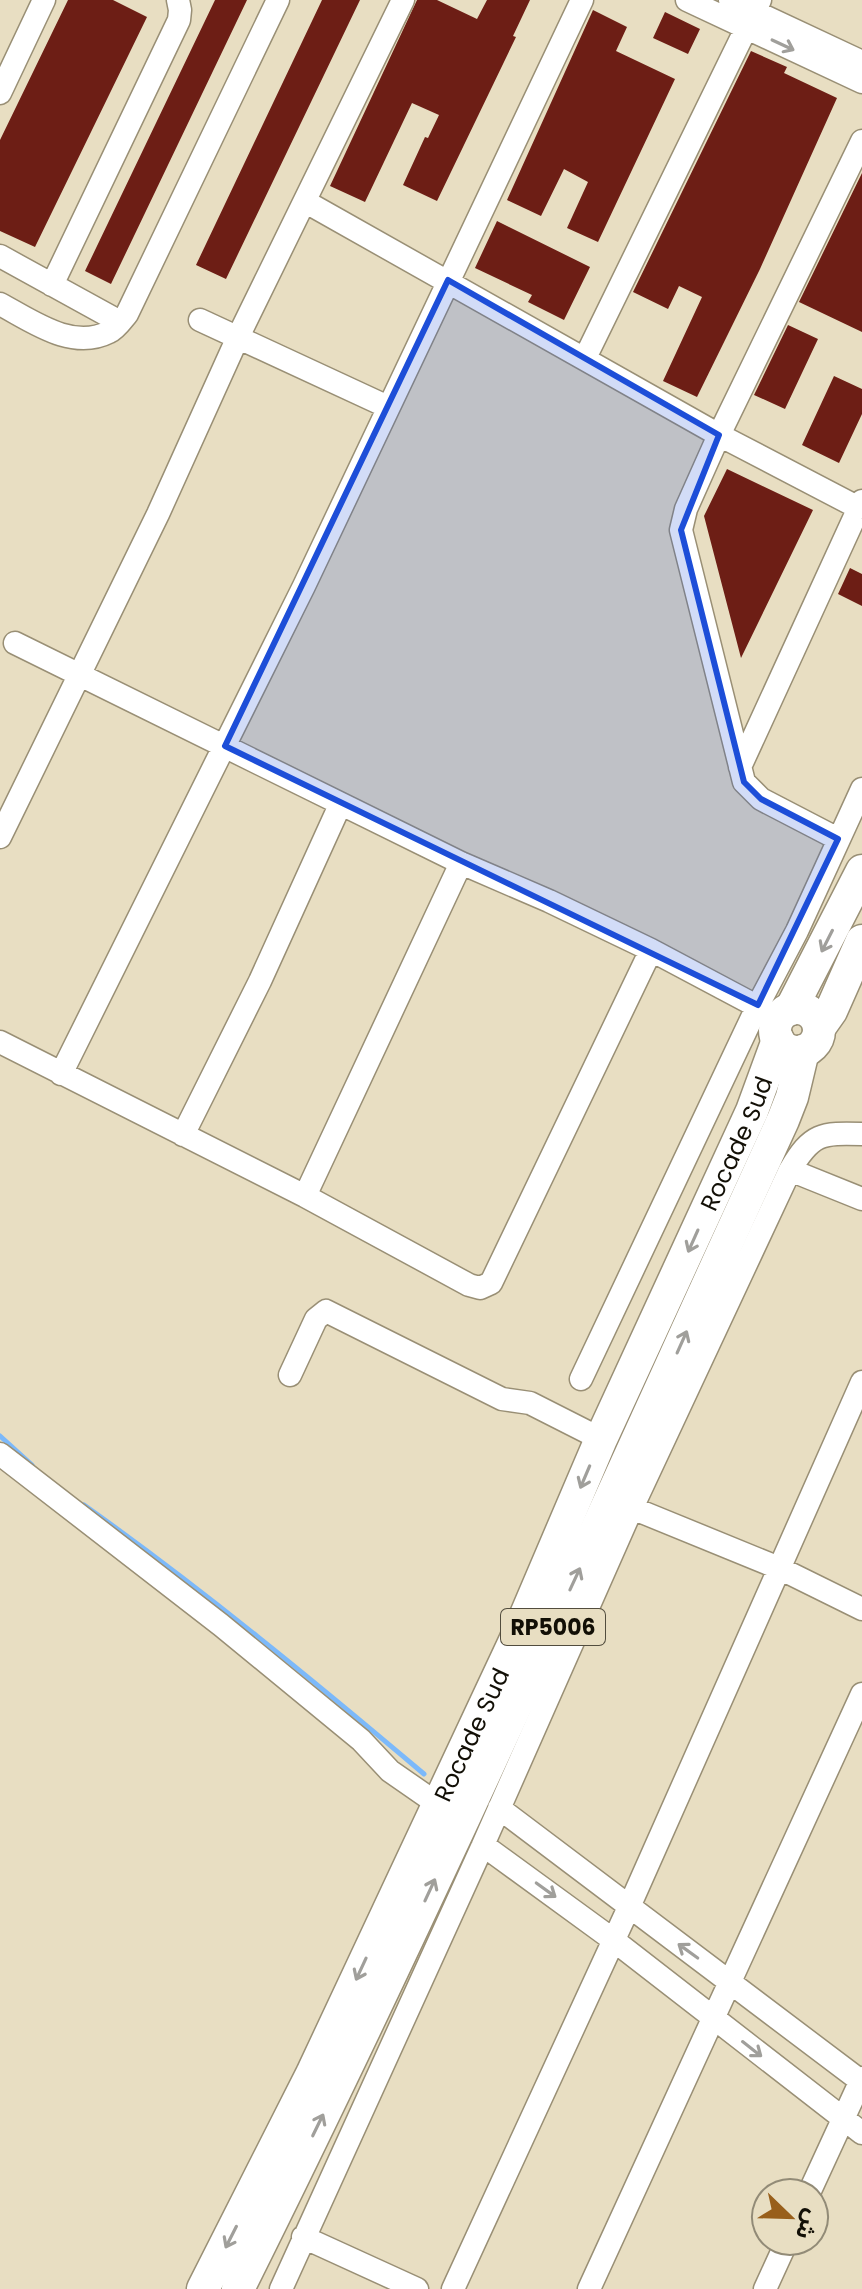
<svg xmlns="http://www.w3.org/2000/svg" width="862" height="2289" font-family="Poppins,'Noto Sans Arabic',sans-serif">
	<rect width="100%" height="100%" fill="#e8dec2"/>
	<g fill="none" stroke-linecap="round" stroke-linejoin="round">
		<path stroke="#7cb9fa" stroke-width="5" d="M0 1436 32 1465
			M84 1505C202 1589 314 1681 424 1774"/>
	</g>
	<path fill="#6d1e15" d="M68 0H113L147 17 35 247 0 231V140Z
		M215 0H247L111 284 85 271Z
		M322 0H360L226 279 196 265Z
		M417 0H437L477 19 487 0H530L513 36 516 37 437 201 403 185 425 137 428 138 439 115 412 103 365 202 330 186Z
		M593 10 627 27 616 51 675 79 598 242 567 228 588 182 564 169 541 216 507 200Z
		M665 12 700 29 688 54 653 38Z
		M751 51 787 67 784 73 837 98 760 269 697 397 663 381 702 297 679 286 668 309 633 292Z
		M862 173V332L799 302Z
		M497 221 590 267 564 320 528 302 532 295 475 268Z
		M788 325 818 339 785 409 754 395Z
		M834 376 862 389V414L839 463 802 445Z
		M727 469 813 510 741 658 704 516Z
		M850 568 862 574V606L838 594Z"/>
	<g fill="none" stroke-linecap="round" stroke-linejoin="round">
		<defs>
			<path id="minor" d="M687 0 862 82
				M730 0 862 62
				M0 93 44 0
				M306 202 719 435 859 508
				M0 256 120 322
				M52 285 179 20 180 10 178 0
				M0 304C32 321 72 351 109 332 116 329 122 320 127 314L278 0
				M200 320 388 407
				M585 358 760 0
				M15 643 461 863 549 901 651 950 779 1018
				M740 767 862 501
				M0 837 158 514 238 337 403 0
				M838 839 761 799 744 782 681 530 686 509 719 435 862 141
				M0 1042 305 1196 469 1285 480 1288 491 1283 651 950
				M61 1074 304 586 582 0
				M183 1135 260 981 340 805
				M790 1170 862 1199
				M305 1196 461 863
				M290 1375 316 1319 326 1311 502 1399 530 1403 601 1439
				M581 1379 758 1005 797 931 862 789
				M0 1454 221 1625 361 1740 390 1771 439 1805
				M632 1508 779 1568 862 1609
				M499 1808 862 2082
				M483 1845 612 1939 862 2133
				M809 2193 862 2078
				M303 2237 417 2289
				M281 2289 483 1845 632 1508 790 1170C812 1133 821 1133 862 1134
				M453 2289 629 1907 862 1382
				M589 2289 862 1694
				M765 2289 787 2241"/>
			<g id="highway">
				<circle cx="797" cy="1030" r="22"/>
				<path d="M791 1009 862 871"/>
				<path d="M819 1028 831 1011 862 941"/>
				<path id="s1" d="M203 2289 312 2074 514 1643 601 1439 752 1111 778 1040"/>
				<path d="M238 2289C430 1904 604 1511 783 1120L792 1097 803 1051"/>
			</g>
		</defs>
		<use href="#minor" stroke="#998f75" stroke-width="25"/>
		<use href="#highway" stroke="#998f75" stroke-width="35"/>
		<use href="#minor" stroke="#fff" stroke-width="22"/>
		<use href="#highway" stroke="#fff" stroke-width="32"/>
	</g>
	<defs><path id="oneway-shaft" d="M-6 0H5M1.5-3L5.5 0L1.5 3" fill="none" stroke-width="1.6" stroke-linecap="round" stroke-linejoin="round" transform="scale(2)"/></defs>
	<g stroke="#a09f9b">
		<use href="#oneway-shaft" transform="translate(783 45) rotate(25)"/>
		<use href="#oneway-shaft" transform="translate(827 941) rotate(117)"/>
		<use href="#oneway-shaft" transform="translate(693 1241) rotate(114)"/>
		<use href="#oneway-shaft" transform="translate(682 1342) rotate(-66)"/>
		<use href="#oneway-shaft" transform="translate(585 1477) rotate(113)"/>
		<use href="#oneway-shaft" transform="translate(575 1579) rotate(-65)"/>
		<use href="#oneway-shaft" transform="translate(430 1890) rotate(-65)"/>
		<use href="#oneway-shaft" transform="translate(546 1890) rotate(36)"/>
		<use href="#oneway-shaft" transform="translate(688 1951) rotate(-144)"/>
		<use href="#oneway-shaft" transform="translate(361 1969) rotate(115)"/>
		<use href="#oneway-shaft" transform="translate(752 2049) rotate(38)"/>
		<use href="#oneway-shaft" transform="translate(318 2125) rotate(-64)"/>
		<use href="#oneway-shaft" transform="translate(231 2237) rotate(117)"/>
	</g>
	<path fill="#1d4ed8" fill-opacity="0.2" stroke="#1d4ed8" stroke-width="6" stroke-linejoin="round" d="M448 280 719 435 681 530 744 782 761 799 838 839 758 1005 225 746Z"/>
	<g text-anchor="middle" dominant-baseline="central" stroke-width="8" stroke-linejoin="round" paint-order="stroke">
		<rect fill="#e8dec2" stroke="#524d3e" stroke-width="2" x="501" y="1609" width="104" height="36" rx="6"/>
		<g font-size="22" font-weight="bold" fill="#120f06">
			<text x="553" y="1627">RP5006</text>
		</g>
		<g font-size="24" fill="#120f06" stroke="#e8dec2">
			<text stroke="none"><textPath href="#s1" startOffset="1264">Rocade Sud</textPath></text>
			<text stroke="none"><textPath href="#s1" startOffset="616">Rocade Sud</textPath></text>
		</g>
	</g>
	<g transform="translate(790 2217) rotate(113)"><circle r="38" fill="#e8dec2" stroke="#928b77" stroke-width="2"/>
	<path d="M0-6L14 30L0 20L-14 30Z" fill="#985f1b"/>
	<text y="-12" font-size="22" font-weight="bold" text-anchor="middle" fill="#120f06">ش</text>
	</g>
</svg>
